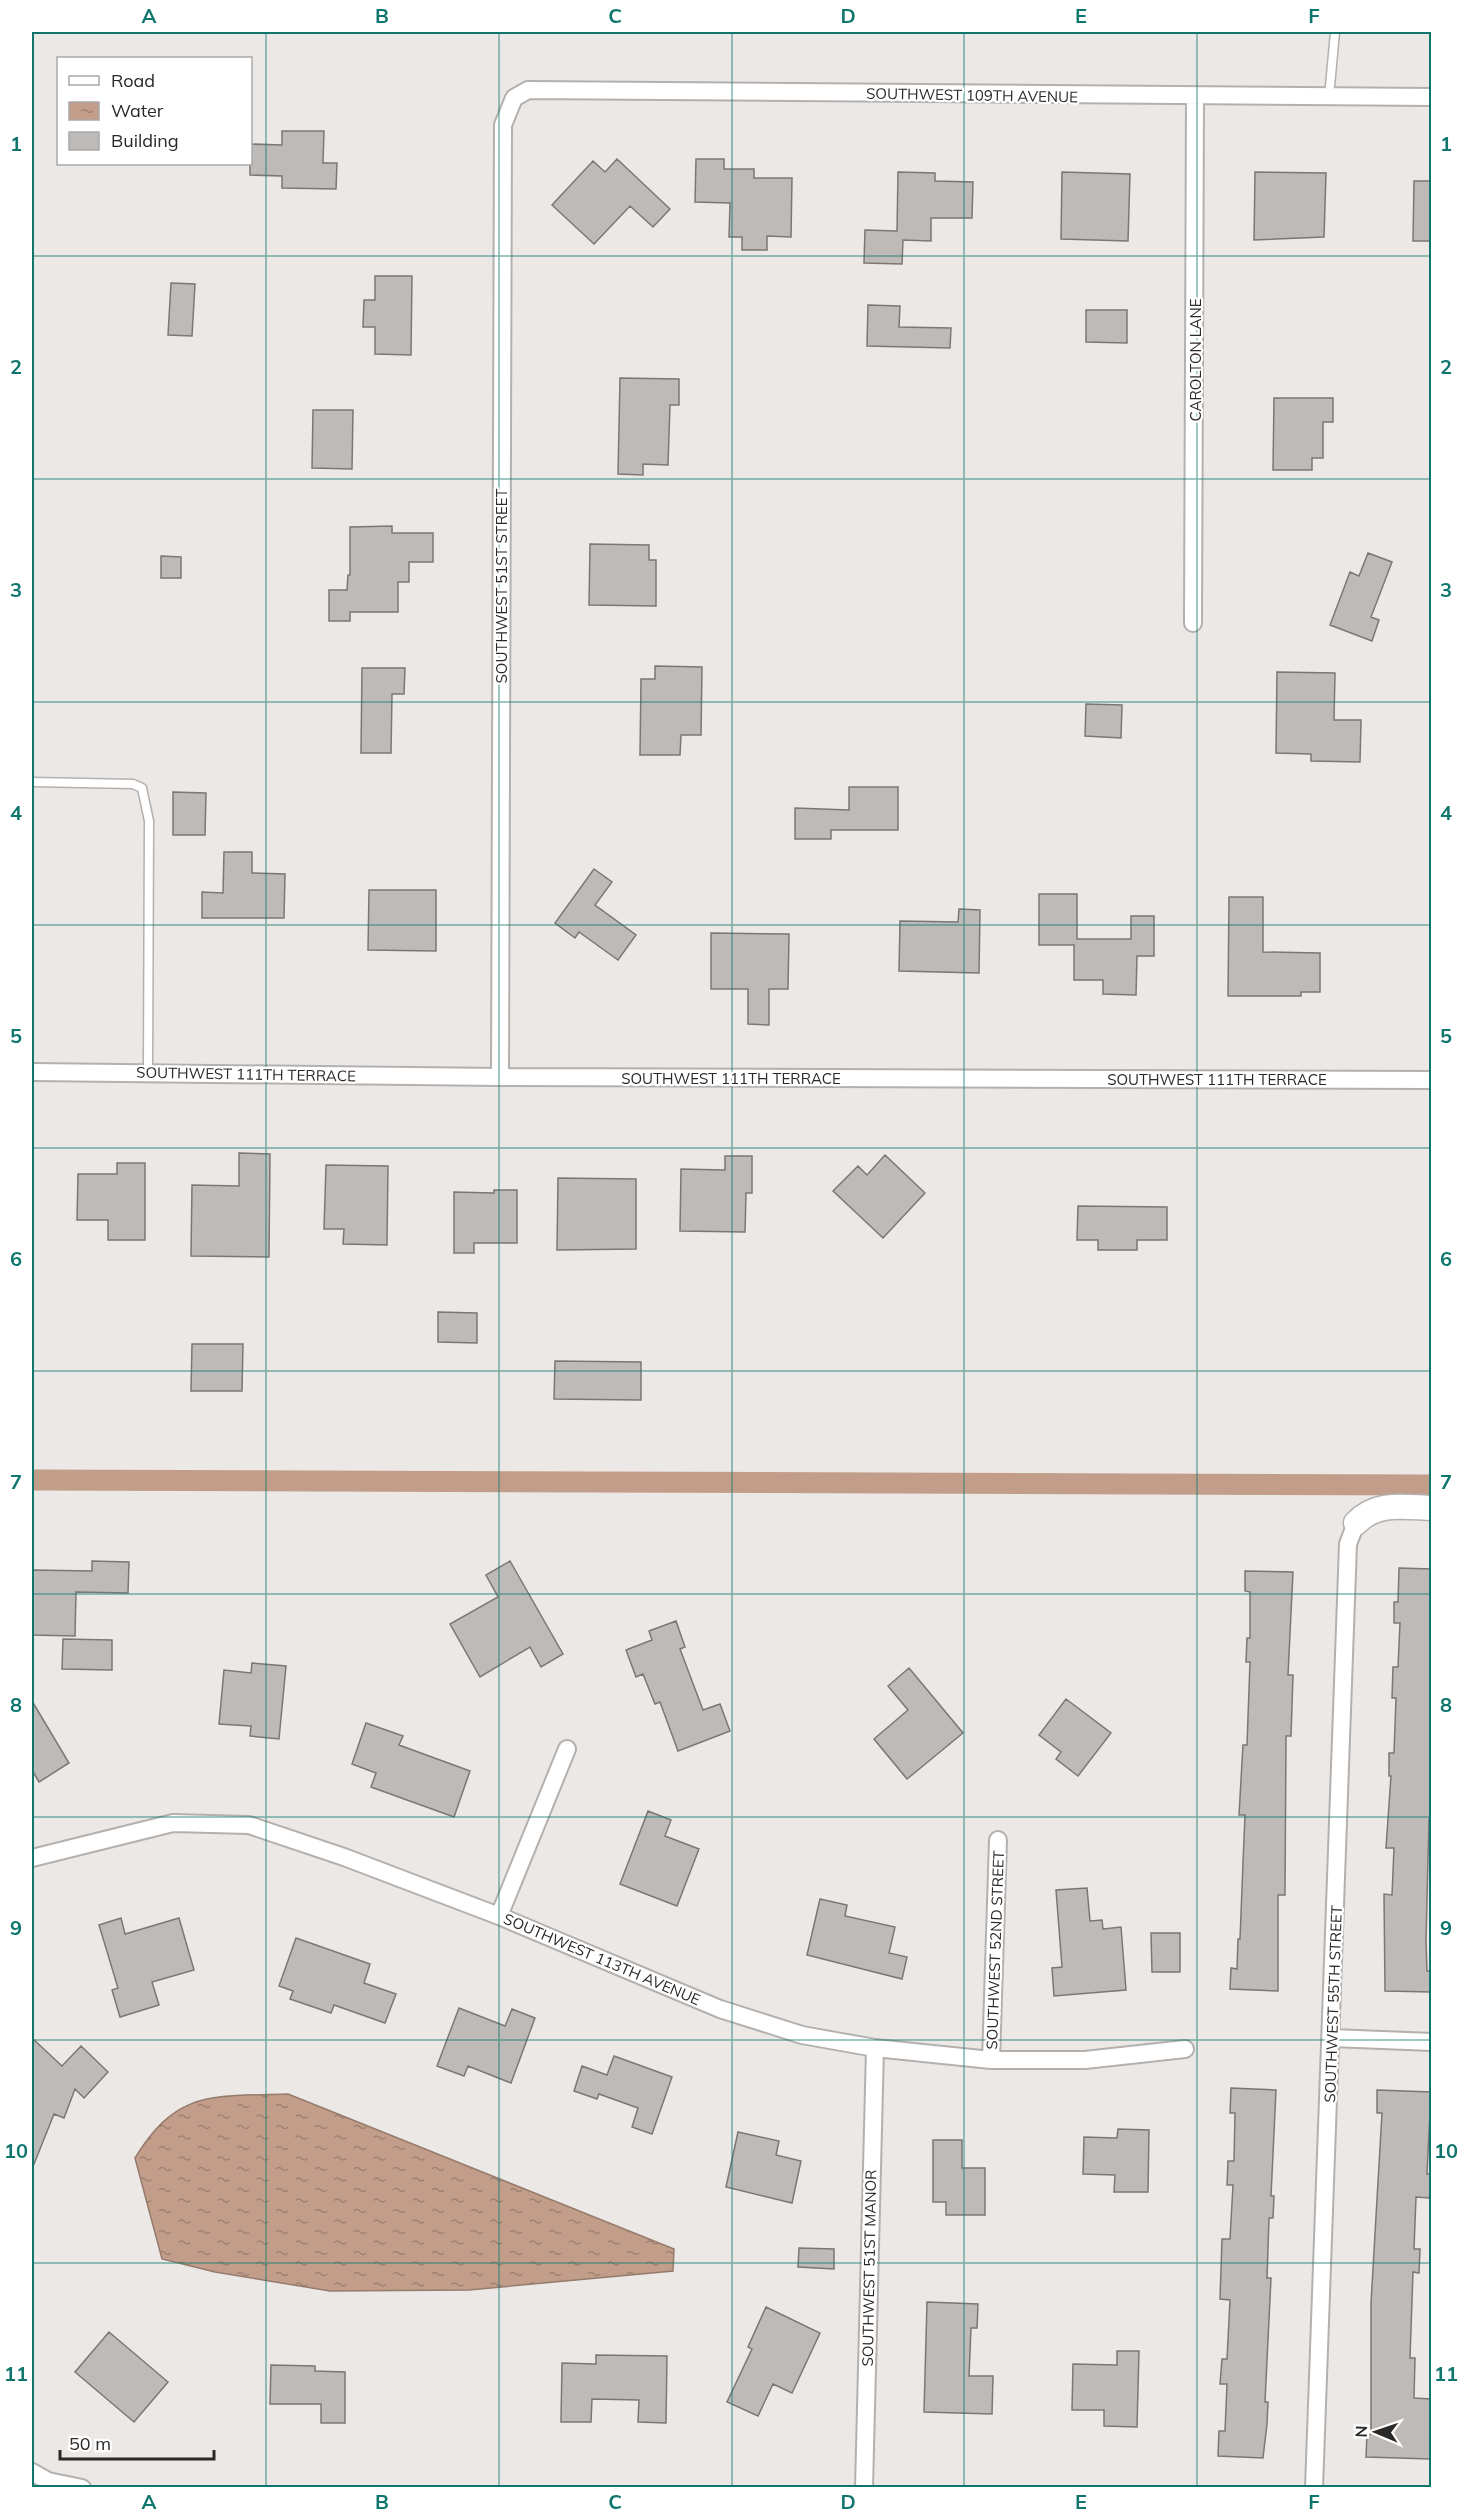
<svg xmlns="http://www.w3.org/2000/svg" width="1463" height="2519" font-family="Mulish,sans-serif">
	<defs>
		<pattern id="water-ripples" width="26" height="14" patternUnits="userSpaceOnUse" patternTransform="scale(1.5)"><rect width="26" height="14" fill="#c29e8a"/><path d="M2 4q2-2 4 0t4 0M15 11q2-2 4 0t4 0" fill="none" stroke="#9e8171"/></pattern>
	</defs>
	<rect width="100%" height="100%" fill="#ece8e5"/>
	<path fill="url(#water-ripples)" stroke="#957b6d" stroke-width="1.5" d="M288 2094 674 2249 673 2271 469 2290 330 2291 215 2272 162 2259 135 2158C178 2088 213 2097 288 2094Z"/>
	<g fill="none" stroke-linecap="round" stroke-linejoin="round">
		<path stroke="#c29e8a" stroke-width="21" d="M32 1480 1432 1485"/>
	</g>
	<path fill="#bebab7" stroke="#7b7775" stroke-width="1.5" d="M282 131H324L323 163H337L336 189 282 188V176L250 175V144L282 145Z
		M617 159 670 209 653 227 630 206 594 244 552 205 593 161 605 172Z
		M696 159H724V169H754V178H792L791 237 767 236V250H742V237H729L730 203 695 202Z
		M898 172 935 173V181L973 182 972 218H931V241L903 240 902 264 864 263 865 230 897 231Z
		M1062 172 1130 174 1128 241 1061 239Z
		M1255 172 1326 173 1324 237 1254 240Z
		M1414 181H1431V241H1413Z
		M375 276H412L411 355 375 354V327H363L364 300H375Z
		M171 283 195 284 192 336 168 335Z
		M868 305 900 306 899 327 951 328 950 348 867 346Z
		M1086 310H1127V343L1086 342Z
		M620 378 679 379V405H670L668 465 643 464V475L618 474Z
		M1274 398H1333V422H1323V458H1312V470H1273Z
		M313 410H353L352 469 312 468Z
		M392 526V533H433V562H409V582H398V612H350V621H329V590H347L348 575H350V527Z
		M590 544 649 545V560H656V606L589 605Z
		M1368 553 1392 562 1371 617 1379 620 1372 641 1330 625 1350 572 1359 576Z
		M161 556 181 557V578H161Z
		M655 666 702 667 701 735H681L680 755H640L641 679H655Z
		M362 668H405L404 694H392L391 753H361Z
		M1277 672 1335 673 1334 720H1361L1360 762 1311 761V754L1276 753Z
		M1086 704 1122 705 1121 738 1085 736Z
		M849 787H898V830H831V839H795V808L849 810Z
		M173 792 206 793 205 835H173Z
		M224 852H252V873L285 874 284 918H202V892L223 893Z
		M594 869 612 882 595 905 636 935 618 960 579 932 575 938 555 923Z
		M369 890H436V951L368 950Z
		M1039 894H1077V939H1131V916H1154V956H1137L1136 995 1103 994V980H1074V945H1039Z
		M1229 897H1263V952L1320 953V992H1301V996H1228Z
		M959 909 980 910 979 973 899 971 900 921 958 922Z
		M711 933 789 934 788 989H769V1025L748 1024V989H711Z
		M239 1153 270 1154 269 1257 191 1256 192 1185 239 1186Z
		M885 1155 925 1193 883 1238 833 1191 858 1166 867 1175Z
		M725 1156H752V1193H746L745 1232 680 1231 681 1169 725 1170Z
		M117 1163H145V1240H108V1220H77L78 1174H117Z
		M326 1165 388 1166 387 1245 343 1244 344 1229H324Z
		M558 1178 636 1179V1249L557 1250Z
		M494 1190H517V1243H474V1253H454V1192L494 1193Z
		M1078 1206 1167 1207V1240H1137V1250H1098V1240H1077Z
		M438 1312 477 1313V1343L438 1342Z
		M192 1344H243L242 1391H191Z
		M555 1361 641 1362V1400L554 1399Z
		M92 1561 129 1562 128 1593 76 1592 75 1636 32 1635V1570L92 1571Z
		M510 1561 563 1654 541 1667 530 1647 480 1677 450 1624 498 1597 486 1575Z
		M1399 1568 1431 1569V1819H1429L1426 1941 1427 1971H1431V1992L1385 1991 1384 1894 1392 1895 1394 1848H1386L1391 1776H1389V1753H1394L1396 1698H1392L1393 1667H1398L1400 1623H1394V1602H1398Z
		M1245 1571 1293 1572 1288 1675H1293L1291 1736H1286L1285 1895H1278V1991L1230 1989 1231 1968 1237 1969 1238 1939H1240L1243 1863 1245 1815H1239L1243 1745H1247L1250 1662H1246L1247 1638H1250V1592L1245 1591Z
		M676 1621 685 1647 680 1649 703 1710 720 1704 730 1731 678 1751 660 1702 655 1704 643 1674 636 1677 626 1650 652 1640 649 1631Z
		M63 1639 112 1640V1670L62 1669Z
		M252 1663 286 1666 279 1739 250 1736 251 1726 219 1724 224 1670 251 1673Z
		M909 1668 963 1733 907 1779 874 1739 908 1710 888 1686Z
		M1066 1699 1111 1733 1078 1776 1056 1759 1061 1752 1039 1735Z
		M32 1701 69 1763 39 1782 32 1770Z
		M366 1723 403 1736 399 1745 470 1771 454 1817 371 1787 376 1773 352 1764Z
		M648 1811 671 1820 665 1836 699 1849 677 1906 620 1884Z
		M1087 1888 1090 1921 1102 1920 1103 1929 1121 1927 1126 1990 1054 1996 1052 1968 1062 1967 1056 1890Z
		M820 1899 847 1905 845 1916 895 1927 889 1953 907 1957 902 1979 807 1955Z
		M121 1918 125 1934 179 1918 194 1970 152 1982 159 2005 120 2017 112 1990 118 1988 99 1925Z
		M1151 1933H1180V1972H1152Z
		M296 1938 370 1964 364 1983 396 1994 385 2023 334 2005 331 2013 290 1999 293 1991 279 1986Z
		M459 2008 505 2026 512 2009 535 2018 511 2083 468 2066 464 2076 437 2066Z
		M32 2038 62 2066 81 2046 108 2072 84 2098 75 2089 64 2118 54 2114 32 2169Z
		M614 2056 672 2077 652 2134 632 2127 638 2108 599 2094 597 2099 574 2091 582 2066 607 2075Z
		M1231 2088 1276 2090 1271 2196H1274L1273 2218H1269L1267 2278H1271L1265 2402H1268L1267 2424 1263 2458 1218 2456 1219 2431H1225L1227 2384H1220L1222 2359H1227L1230 2300 1220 2299 1222 2239H1230L1233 2185H1227L1228 2161H1234L1235 2113H1230Z
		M1377 2090 1431 2092 1427 2174H1431V2190L1429 2198 1416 2197 1414 2249H1420L1419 2273 1413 2272 1410 2358H1415L1414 2398 1431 2399 1430 2459 1366 2457 1367 2434H1371V2303L1382 2113H1377Z
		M1118 2129 1149 2130 1148 2192H1114L1115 2175 1083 2174 1084 2137 1117 2138Z
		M738 2132 779 2141 776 2155 801 2161 792 2203 726 2187Z
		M933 2140H962V2168H985V2215H946V2202H933Z
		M799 2248 834 2249V2269L798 2267Z
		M927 2302 978 2304 977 2328H971L969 2376H993L992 2414 924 2412Z
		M766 2307 820 2333 792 2393 773 2384 758 2416 727 2402 752 2349 748 2347Z
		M109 2332 168 2382 134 2422 75 2372Z
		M1117 2351H1139L1137 2427 1104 2426V2410H1072L1073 2364 1117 2365Z
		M596 2355 667 2356 666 2423 638 2422 639 2400 592 2399 591 2422H561L562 2363 596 2364Z
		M271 2365 315 2366V2371L345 2372V2423H321V2404H270Z"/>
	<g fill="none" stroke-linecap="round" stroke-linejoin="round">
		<defs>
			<path id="lane" d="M1329 97 1335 32
				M32 782 133 784 142 788 149 821 148 1073"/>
			<path id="street" d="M1193 623 1195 97
				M32 1072 500 1077 1432 1080
				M500 1077 503 125 514 98 528 90 1432 97
				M32 1858 173 1823 249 1825 344 1857 499 1916 720 2009 802 2035 875 2048 991 2060H1085L1185 2049
				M499 1916 567 1749
				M1332 2038 1432 2042
				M991 2060 998 1840
				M32 2472 48 2481 82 2488
				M864 2488 875 2048
				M1314 2488 1348 1544 1356 1523"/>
			<path id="secondary" d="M1356 1523C1377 1501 1404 1507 1432 1508"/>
		</defs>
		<use href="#lane" stroke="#b4b0ae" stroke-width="11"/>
		<use href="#street" stroke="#b4b0ae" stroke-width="20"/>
		<use href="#secondary" stroke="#b4b0ae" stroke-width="27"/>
		<use href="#lane" stroke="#fff" stroke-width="8"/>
		<use href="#street" stroke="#fff" stroke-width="16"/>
		<use href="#secondary" stroke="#fff" stroke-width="24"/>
	</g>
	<path fill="none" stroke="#0f766e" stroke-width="1.5" stroke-opacity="0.55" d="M266 32V2488M499 32V2488M732 32V2488M964 32V2488M1197 32V2488M32 256H1432M32 479H1432M32 702H1432M32 925H1432M32 1148H1432M32 1371H1432M32 1594H1432M32 1817H1432M32 2040H1432M32 2263H1432"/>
	<g text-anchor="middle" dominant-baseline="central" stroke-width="4.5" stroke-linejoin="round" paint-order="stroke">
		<g font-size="15" fill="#2b2928" stroke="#fff">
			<text transform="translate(972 95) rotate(1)">SOUTHWEST 109TH AVENUE</text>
			<text transform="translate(1195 360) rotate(-90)">CAROLTON LANE</text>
			<text transform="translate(501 586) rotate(-90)">SOUTHWEST 51ST STREET</text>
			<text transform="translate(246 1074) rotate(1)">SOUTHWEST 111TH TERRACE</text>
			<text x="731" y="1078">SOUTHWEST 111TH TERRACE</text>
			<text x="1217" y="1079">SOUTHWEST 111TH TERRACE</text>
			<text transform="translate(995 1950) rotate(-88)">SOUTHWEST 52ND STREET</text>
			<text transform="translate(602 1959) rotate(23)">SOUTHWEST 113TH AVENUE</text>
			<text transform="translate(1333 2004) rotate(-88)">SOUTHWEST 55TH STREET</text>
			<text transform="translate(869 2268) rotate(-89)">SOUTHWEST 51ST MANOR</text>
		</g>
	</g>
	<rect width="1463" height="2519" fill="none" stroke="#ffffff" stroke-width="66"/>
	<rect x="57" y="57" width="195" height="108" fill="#ffffff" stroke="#aaa9a9" stroke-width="1.5"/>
	<rect x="69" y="76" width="30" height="9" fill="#ffffff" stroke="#aaa9a9" stroke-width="1.5"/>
	<text x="111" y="87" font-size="18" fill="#2b2928">Road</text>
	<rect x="69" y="102" width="30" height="18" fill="url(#water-ripples)" stroke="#aaa9a9" stroke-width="1.5"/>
	<text x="111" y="117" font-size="18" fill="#2b2928">Water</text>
	<rect x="69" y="132" width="30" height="18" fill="#bebab7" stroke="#aaa9a9" stroke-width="1.5"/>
	<text x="111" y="147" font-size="18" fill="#2b2928">Building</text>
	<g transform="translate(1376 2432) rotate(272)" stroke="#ffffff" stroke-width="4.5" paint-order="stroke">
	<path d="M0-4.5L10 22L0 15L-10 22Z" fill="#2b2928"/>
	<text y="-9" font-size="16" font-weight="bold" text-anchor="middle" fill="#2b2928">N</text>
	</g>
	<path d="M60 2450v9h154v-9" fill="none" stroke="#2b2928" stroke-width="3"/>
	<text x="69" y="2450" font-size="18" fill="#2b2928" stroke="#ffffff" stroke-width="4.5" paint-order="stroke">50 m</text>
	<rect x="33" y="33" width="1397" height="2453" fill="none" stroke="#0f766e" stroke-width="2"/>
	<g font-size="20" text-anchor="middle" font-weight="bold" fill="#0f766e">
		<text x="149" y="23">A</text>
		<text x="382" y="23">B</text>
		<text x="615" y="23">C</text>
		<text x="848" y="23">D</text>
		<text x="1081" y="23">E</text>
		<text x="1314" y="23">F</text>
		<text x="16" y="151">1</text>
		<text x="1446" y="151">1</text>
		<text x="16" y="374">2</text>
		<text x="1446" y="374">2</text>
		<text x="16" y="597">3</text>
		<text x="1446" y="597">3</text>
		<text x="16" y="820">4</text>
		<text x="1446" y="820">4</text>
		<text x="16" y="1043">5</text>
		<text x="1446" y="1043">5</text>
		<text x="16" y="1266">6</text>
		<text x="1446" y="1266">6</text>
		<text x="16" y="1489">7</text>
		<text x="1446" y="1489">7</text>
		<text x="16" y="1712">8</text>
		<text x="1446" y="1712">8</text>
		<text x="16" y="1935">9</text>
		<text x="1446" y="1935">9</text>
		<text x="16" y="2158">10</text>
		<text x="1446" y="2158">10</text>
		<text x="16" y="2381">11</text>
		<text x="1446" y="2381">11</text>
		<text x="149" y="2509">A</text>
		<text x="382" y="2509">B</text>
		<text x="615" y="2509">C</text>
		<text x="848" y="2509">D</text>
		<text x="1081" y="2509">E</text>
		<text x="1314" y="2509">F</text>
	</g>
</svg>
